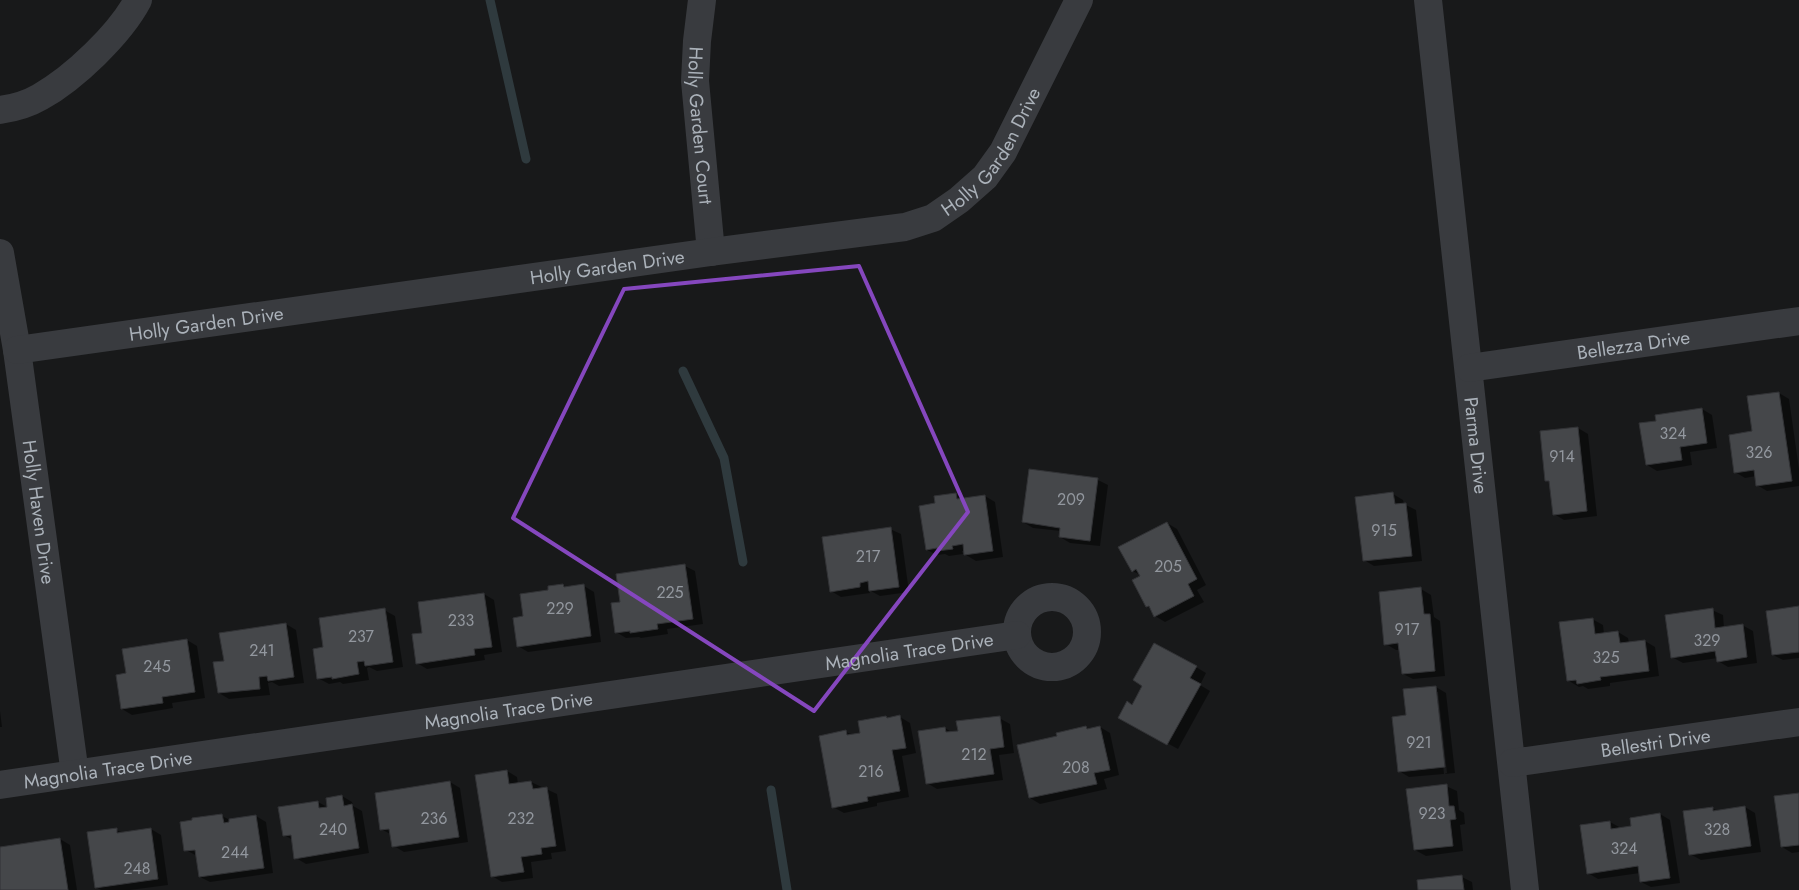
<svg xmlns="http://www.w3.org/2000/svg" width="1799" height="890" font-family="Jost,sans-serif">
	<rect width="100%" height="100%" fill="#18191a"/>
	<path fill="#0007" fill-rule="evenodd" d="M1779 393 1789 399 1799 469V486L1767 491 1757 485 1756 476 1745 478 1735 472 1753 432 1749 397Z
		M1702 409 1712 415 1717 448 1690 452 1692 465 1657 471 1647 465 1658 422Z
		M1578 428 1588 434 1597 516 1564 520 1554 514 1551 483 1546 480Z
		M1098 480 1108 485 1100 546 1070 543 1060 537 1061 531 1033 528 1023 522Z
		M956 494 964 499 985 496 995 502 1003 557 976 561 966 555 965 551H962L963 554 949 556 945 554 937 555 927 550 936 504Z
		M1393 494 1403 500 1404 504 1416 510 1422 561 1374 566 1364 560Z
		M1167 523 1177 529 1206 585 1197 590 1204 602 1165 622 1155 616 1152 609 1147 606 1141 575 1132 571Z
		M890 529 901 534 909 592 880 596 869 590 870 593 841 597 831 591Z
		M685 566 695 571 703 624 667 629 668 634 641 638 639 637 626 638 616 632 622 603Z
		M563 585 568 588 584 586 594 592 601 642 528 652 518 646 525 617 550 591Z
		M1421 589 1431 595 1434 617 1440 621 1445 676 1413 679 1403 674 1400 650H1396L1386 644Z
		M484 594 494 600 502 652 484 655 485 660 427 669 417 663 424 634Z
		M1799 608V658L1783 660 1773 655Z
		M384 610 395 616 403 667 377 671 369 667 367 668 369 680 343 684 340 682 329 684 318 678 325 648Z
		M1712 610 1723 615 1724 628 1742 625 1753 631 1757 663 1728 667 1718 661V658L1683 663 1672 657Z
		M1592 619 1603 625 1604 634 1618 632 1628 638 1629 643 1645 641 1655 647 1659 676 1610 683V686L1588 689 1583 686 1579 687 1569 681Z
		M286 624 296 630 304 683 279 686 272 682 268 683 270 695 229 699 219 693 225 662Z
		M187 640 197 646 205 698 172 703 173 708 132 715 122 709 128 675Z
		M1196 667 1206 673 1200 685 1210 691 1178 749 1119 717Z
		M1436 687 1446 693 1455 773 1409 777 1399 771 1407 716ZM1436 692H1438L1447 773 1444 774Z
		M0 711 2 727H0Z
		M886 717 889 719 900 717 910 723 916 753 902 756 909 797 877 803V806L844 813 833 807 846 732 853 735 862 734Z
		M999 718 1010 724 1014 753 999 755 1003 780 937 789 927 783 945 728 953 733 959 732Z
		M1100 727 1110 733 1119 775 1104 779 1107 789 1040 804 1030 798 1059 737 1086 728 1089 729Z
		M507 771 517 777 518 784 531 782 557 794 566 851 551 853 552 859 531 862 533 878 502 882 492 876Z
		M450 782 460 788 468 842 404 852 394 846 392 835 381 829Z
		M1446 786 1457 791 1459 810 1464 813 1465 824 1460 825 1463 851 1426 856 1415 850Z
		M1799 794V852L1792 853 1782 847Z
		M342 796 352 802 353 806 362 811 369 853 306 864 296 858 293 840 284 835 318 802 329 808Z
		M1745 807 1755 813 1761 852 1701 860 1690 854 1712 808 1718 811Z
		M1660 814 1670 820 1680 883 1651 887 1641 882 1640 873 1598 879 1588 873 1610 822 1621 828 1632 827Z
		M222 816 230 820 256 816 266 822 273 873 210 882 200 877 197 856 186 850Z
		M151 829 161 835 168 885 130 890H101L96 887 116 830 123 833Z
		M60 839 70 845 77 890H0V849Z
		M1462 877 1472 882 1473 890H1419Z"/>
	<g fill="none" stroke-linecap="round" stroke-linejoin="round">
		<path stroke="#2f3a3e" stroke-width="9" d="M490 0 526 159
			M683 371 724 458 743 562
			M771 790 787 890"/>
	</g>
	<path fill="#45474a" stroke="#323336" d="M1779 392 1792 481 1756 486 1754 470 1734 473 1729 435 1752 431 1747 396Z
		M1702 408 1707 443 1680 447 1682 460 1646 465 1639 423 1656 421 1655 415Z
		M1578 427 1587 511 1553 515 1549 481H1545L1540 431Z
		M1029 469 1098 478 1090 541 1059 537 1060 528 1022 522Z
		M1393 492 1395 504 1406 503 1412 556 1363 561 1355 497Z
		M956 493 957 499 985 495 993 551 964 555 963 544 952 546 953 549 937 551V548L926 550 919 506 935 503 934 496Z
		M1167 522 1197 579 1188 584 1194 596 1154 617 1149 606 1146 607 1132 580 1140 576 1136 569 1132 572 1118 547Z
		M891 527 899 587 869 591 868 581 860 583V587L830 592 822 537Z
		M685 564 693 619 657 624 658 629 630 633V631L615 633 611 603 620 602 616 574Z
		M563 584 564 587 584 584 591 636 517 647 513 618 523 616 520 594 548 590V586Z
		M1421 587 1424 614H1430L1435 671 1402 674 1398 643 1384 645 1379 592Z
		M484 593 492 647 474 649 475 655 416 664 412 634 422 633 418 602Z
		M1799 606V652L1772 655 1766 611Z
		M385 608 393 662 365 666 364 661 357 662 359 674 332 679V677L317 679 313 649 323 647 319 618Z
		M1713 608 1715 628 1743 624 1747 657 1717 662 1715 651 1671 658 1665 615Z
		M1593 618 1595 634 1618 631 1620 643 1645 640 1649 671 1600 677 1601 680 1577 684 1576 680 1567 681 1559 622Z
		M286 623 294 677 268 681 267 676 259 677 260 689 218 693 213 662 224 661 219 633Z
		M187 639 195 692 162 697 163 703 121 709 116 675 126 673 122 649Z
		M1154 643 1197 666 1190 678 1201 684 1167 745 1118 718 1127 701 1132 705 1142 686 1133 680Z
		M1436 686 1445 767 1398 772 1392 717 1406 715 1403 689Z
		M900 715 906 748 892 750 900 791 867 797 868 801 832 808 819 736 846 730 847 735 860 733 858 721 886 716 887 718Z
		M1000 716 1004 747 990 749 994 774 926 784 918 731 945 727 946 732 958 731 956 721Z
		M1086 726 1087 729 1100 726 1110 770 1094 773 1097 784 1029 798 1017 745 1057 736 1056 733Z
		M507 770 509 784 531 781 533 789 547 787 556 846 541 848 542 854 521 857 524 872 491 877 475 775Z
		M450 781 459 837 392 847 389 829 380 830 375 793Z
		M1447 784 1449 806H1454L1456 819 1450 820 1453 846 1414 850 1406 789Z
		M1799 793V845L1781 847 1774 796Z
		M342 795 344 806 352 804 359 848 294 859 291 835 283 836 278 807 318 801 319 808 327 807 326 798Z
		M1745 806 1751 846 1689 855 1683 811 1713 807V811Z
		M1660 813 1670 878 1640 882 1638 866 1587 874 1580 825 1610 821 1611 829 1631 826 1630 818Z
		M222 814 224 823 229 822V819L256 815 264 868 199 877 195 850 184 851 180 822 192 820V818Z
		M117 828V833L151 828 158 879 95 888 87 832Z
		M60 838 68 890H0V847Z
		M1462 875 1464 890H1418L1417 880Z"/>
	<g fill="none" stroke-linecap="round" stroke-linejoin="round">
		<g stroke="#393b3f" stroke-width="28">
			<path id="s1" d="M702 0 697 41 695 81 711 252"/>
			<path id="s2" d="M1428 0 1525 890"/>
			<path d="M0 110C14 108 28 104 40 97 74 78 120 34 138 0"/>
			<path id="s3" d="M0 253 17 350 75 774"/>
			<path id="s4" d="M17 350 711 252 905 227 933 218 959 200 985 177 1003 152 1079 0"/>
			<path id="s5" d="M1469 368 1799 321"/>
			<circle cx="1052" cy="632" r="35"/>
			<path id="s6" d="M1512 763 1799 722"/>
			<path id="s7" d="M0 785 1017 635"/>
		</g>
	</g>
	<path fill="none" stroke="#8547be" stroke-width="4" stroke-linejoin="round" d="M859 266 968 512 814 711 513 518 624 289Z"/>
	<g text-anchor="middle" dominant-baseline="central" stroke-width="5" stroke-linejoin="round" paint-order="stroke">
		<g font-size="16" fill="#92979e">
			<text x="1673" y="433">324</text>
			<text x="1759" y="452">326</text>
			<text x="1562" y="456">914</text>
			<text x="1071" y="499">209</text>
			<text x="1384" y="530">915</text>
			<text x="868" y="556">217</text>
			<text x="1168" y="566">205</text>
			<text x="670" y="592">225</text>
			<text x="560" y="608">229</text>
			<text x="461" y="620">233</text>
			<text x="1407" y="629">917</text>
			<text x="361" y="636">237</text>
			<text x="1707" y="640">329</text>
			<text x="262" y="650">241</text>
			<text x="1606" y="657">325</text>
			<text x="157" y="666">245</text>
			<text x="1419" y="742">921</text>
			<text x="974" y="754">212</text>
			<text x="1076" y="767">208</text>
			<text x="871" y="771">216</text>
			<text x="1432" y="813">923</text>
			<text x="434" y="818">236</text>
			<text x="521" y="818">232</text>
			<text x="333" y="829">240</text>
			<text x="1717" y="829">328</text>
			<text x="1624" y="848">324</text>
			<text x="235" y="852">244</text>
			<text x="137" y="868">248</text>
		</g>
		<g font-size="19" fill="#abb2ba" stroke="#131416">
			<text stroke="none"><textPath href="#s1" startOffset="126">Holly Garden Court</textPath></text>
			<text stroke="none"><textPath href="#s4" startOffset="1016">Holly Garden Drive</textPath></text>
			<text stroke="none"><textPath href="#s4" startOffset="596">Holly Garden Drive</textPath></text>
			<text stroke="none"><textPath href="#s4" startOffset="191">Holly Garden Drive</textPath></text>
			<text stroke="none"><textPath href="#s5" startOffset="166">Bellezza Drive</textPath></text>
			<text stroke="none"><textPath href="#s2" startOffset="448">Parma Drive</textPath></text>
			<text stroke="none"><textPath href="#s3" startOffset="262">Holly Haven Drive</textPath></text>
			<text stroke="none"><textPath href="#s7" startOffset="919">Magnolia Trace Drive</textPath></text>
			<text stroke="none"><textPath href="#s7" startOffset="514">Magnolia Trace Drive</textPath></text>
			<text stroke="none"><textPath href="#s6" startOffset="145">Bellestri Drive</textPath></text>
			<text stroke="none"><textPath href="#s7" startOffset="109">Magnolia Trace Drive</textPath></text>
		</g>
	</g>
</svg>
